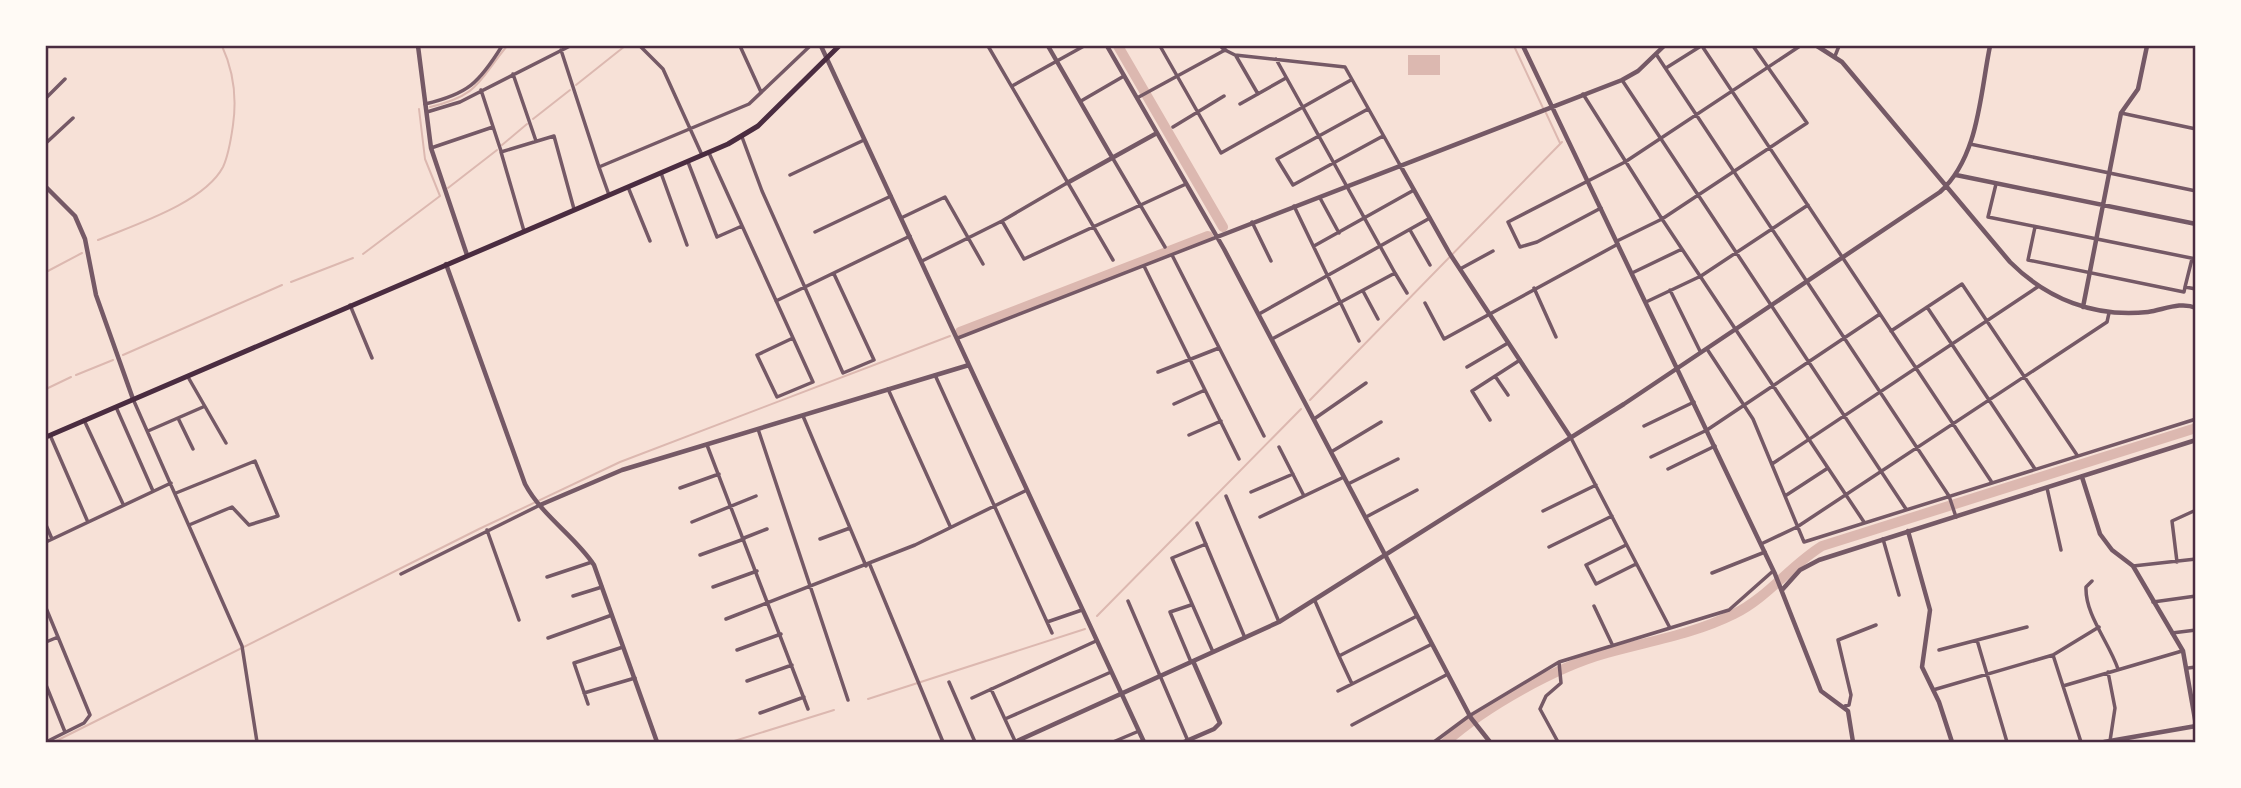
<svg xmlns="http://www.w3.org/2000/svg" width="2241" height="788" font-family="Bitter,serif">
	<rect width="100%" height="100%" fill="#f7e1d7"/>
	<path fill="#dcb8b0" d="M1408 55H1440V75H1408Z"/>
	<g fill="none" stroke-linecap="round" stroke-linejoin="round">
		<path stroke="#dcb8b0" stroke-width="2" d="M1514 46 1543 108
			M576 85 625 46
			M430 107C480 95 478 81 507 46
			M1546 113 1560 143
			M533 119 570 90
			M502 145 527 124
			M448 188 497 150
			M98 240C134 225 204 203 223 167 229 154 231 139 233 125 237 97 234 72 222 46
			M363 254 440 196 425 159 419 109
			M46 272 82 253
			M291 282 353 258
			M123 355 282 285
			M76 375 113 360
			M46 389 71 377
			M1310 400 1562 142
			M1097 616 1301 409
			M868 699 1085 629
			M54 742 479 529 620 462 950 336
			M731 742 834 710"/>
		<path stroke="#dcb8b0" stroke-width="10" d="M1118 46 1223 227
			M960 332 1208 236
			M1446 742C1485 707 1556 667 1607 653 1650 641 1694 634 1734 614 1767 598 1791 565 1822 546L2196 428"/>
		<path stroke="#755966" stroke-width="3.5" d="M640 46 663 69 702 155
			M740 46 761 92
			M988 46 1113 260
			M1160 46 1221 153 1351 80
			M1702 46 1991 481
			M561 50 599 167
			M1656 54 1949 496 1956 517
			M1236 56 1258 94
			M1835 56 1839 46
			M1666 68 1701 46
			M513 74 536 141
			M1622 80 1906 509
			M1012 86 1084 46
			M481 90 501 151
			M1583 94 1662 219 1864 522
			M46 98 65 79
			M1137 98 1225 50 1235 55 1345 67 1400 165
			M1081 101 1124 76
			M425 104C468 94 479 83 502 46
			M1240 104 1286 78
			M1368 109 1277 159 1293 185 1383 136
			M427 112 460 102 570 46
			M2121 113 2196 129
			M1173 127 1224 96
			M742 137 762 191 843 373 874 360 834 274
			M46 143 73 118
			M1970 144 2196 191
			M431 148 493 127
			M709 153 813 382 777 397 757 355 793 338
			M1112 157 1165 247
			M688 162 717 237 742 226
			M661 173 687 245
			M790 175 864 140
			M1996 184 1988 217 2196 259
			M628 187 650 241
			M609 195 599 167 749 104 810 46
			M1320 198 1339 233
			M1294 206 1359 341
			M1601 208 1537 242 1520 247 1508 222 1625 162 1800 46
			M901 218 945 197 983 264
			M1002 221 1024 259 1186 184
			M1252 222 1271 261
			M2035 227 2028 260 2184 292 2185 287 2196 289
			M1410 230 1430 265
			M524 231 501 152 554 136 574 209
			M815 232 891 196
			M1617 241 1662 219 1807 123 1753 46
			M1314 246 1414 190
			M1172 255 1264 436
			M922 261 1002 221 1067 183
			M1144 266 1239 459
			M1460 269 1493 251
			M1395 273 1407 293
			M1632 273 1682 249
			M2185 287 2192 259
			M1534 288 1556 337
			M1670 290 1700 351
			M1363 291 1378 319
			M776 301 910 236
			M1646 302 1701 276 1808 205
			M1425 303 1444 339 1618 244
			M350 305 372 358
			M1927 307 2035 469
			M1259 314 1430 218
			M1891 331 1962 284 2077 455
			M958 338 1217 237
			M1272 339 1395 273 1276 59
			M1707 349 1753 419 1804 542 2196 419
			M1467 367 1508 343
			M1158 372 1219 348
			M935 375 1052 633
			M1495 376 1508 395
			M188 377 226 443
			M888 389 950 526
			M133 399 242 646 257 742
			M1174 404 1205 390
			M116 407 153 491
			M803 416 866 566
			M178 418 193 449
			M1314 419 1366 383
			M84 420 123 504
			M1490 420 1472 391 1520 360
			M1644 426 1694 402
			M758 429 848 700
			M148 431 203 407
			M50 435 87 520
			M1189 435 1221 421
			M1571 438 1670 628
			M707 445 808 709
			M1279 447 1304 496
			M1331 452 1381 422
			M1651 457 1707 430 1880 314
			M1772 464 2039 286
			M1668 469 1715 446
			M1348 484 1398 459
			M680 488 719 474
			M2047 488 2061 550
			M1251 492 1293 474
			M176 493 255 461 278 516 249 525 232 507 189 525
			M1226 496 1279 622
			M1785 496 1828 468
			M1543 511 1596 485
			M1260 517 1344 477
			M1366 517 1417 490
			M692 522 756 496
			M1197 523 1245 638
			M46 525 52 539
			M487 530 519 620
			M744 538 767 529
			M820 539 850 528
			M1883 539 1899 595
			M46 542 171 483
			M1206 544 1172 558 1213 652
			M1761 544 1797 527 2107 322 2109 313
			M1626 545 1586 565 1596 584 1636 564
			M1549 547 1612 516
			M700 555 744 539
			M2177 562 2172 521 2196 510
			M870 565 943 742
			M2133 566 2196 559
			M1712 573 1765 552
			M401 574 540 505
			M547 577 592 562
			M2092 581 2086 587C2085 615 2109 642 2118 669
			M713 587 757 571
			M573 596 602 587
			M1128 601 1188 741
			M1315 601 1339 656
			M2153 602 2196 596
			M1191 605 1170 612 1191 662
			M1594 606 1612 644
			M46 608 58 637 46 642
			M726 619 915 545 1027 490
			M1047 622 1082 610
			M2172 633 2196 630
			M548 638 612 615
			M1977 640 2007 742
			M737 650 781 634
			M1939 650 2027 627
			M2053 655 2081 742
			M2188 668 2196 667
			M2108 672 2115 708 2110 741
			M747 681 792 665
			M949 682 975 742
			M1352 684 1339 656 1417 616
			M46 685 65 732
			M2063 686 2182 651
			M991 689 1015 741
			M1933 690 2053 655 2099 627
			M1338 691 1432 644
			M584 693 635 678
			M972 698 1096 641
			M588 704 574 663 623 647
			M1845 706 1849 705 1851 695 1838 640 1876 625
			M760 713 804 697
			M1005 719 1111 672
			M1352 725 1448 674
			M46 742 84 723 90 715 58 637
			M1113 742 1139 731
			M1434 742 1469 716 1559 662 1729 610 1773 571
			M1558 742 1540 709 1546 696 1561 683 1559 662"/>
		<path stroke="#755966" stroke-width="4.5" d="M418 46 431 148 467 255
			M821 46 1144 742
			M1048 46 1112 157
			M1107 46 1224 249 1471 718 1490 742
			M1221 46 1225 50
			M1523 46 1775 574 1821 691 1848 711 1853 742
			M1817 46 1842 62 2010 262C2047 299 2095 318 2148 312 2163 310 2181 301 2196 308
			M1400 165 1450 254 1571 438
			M1956 175 2196 224
			M1067 183 1157 133
			M46 187 75 216 85 239 96 295 133 399
			M1217 237 1622 80 1638 71 1664 46
			M446 264 525 484C542 516 575 536 594 565L657 742
			M2083 307 2121 113 2138 89 2147 46
			M2082 477 2100 534 2112 550 2133 566 2183 651 2196 725
			M540 505 622 470 969 365
			M1908 531 1930 610 1922 667 1939 702 1952 742
			M1782 590 1800 570 1819 560 2196 440
			M1015 742 1279 622 1624 404 1940 192C1979 157 1980 94 1990 46
			M1184 742 1214 729 1220 723 1193 661
			M2104 742 2196 726"/>
		<path stroke="#4a2c40" stroke-width="5" d="M46 437 728 144 758 126 839 46"/>
	</g>
	<rect width="2241" height="788" fill="none" stroke="#fffaf5" stroke-width="94"/>
	<rect x="47" y="47" width="2147" height="694" fill="none" stroke="#4a2c40" stroke-width="2.5"/>
</svg>
